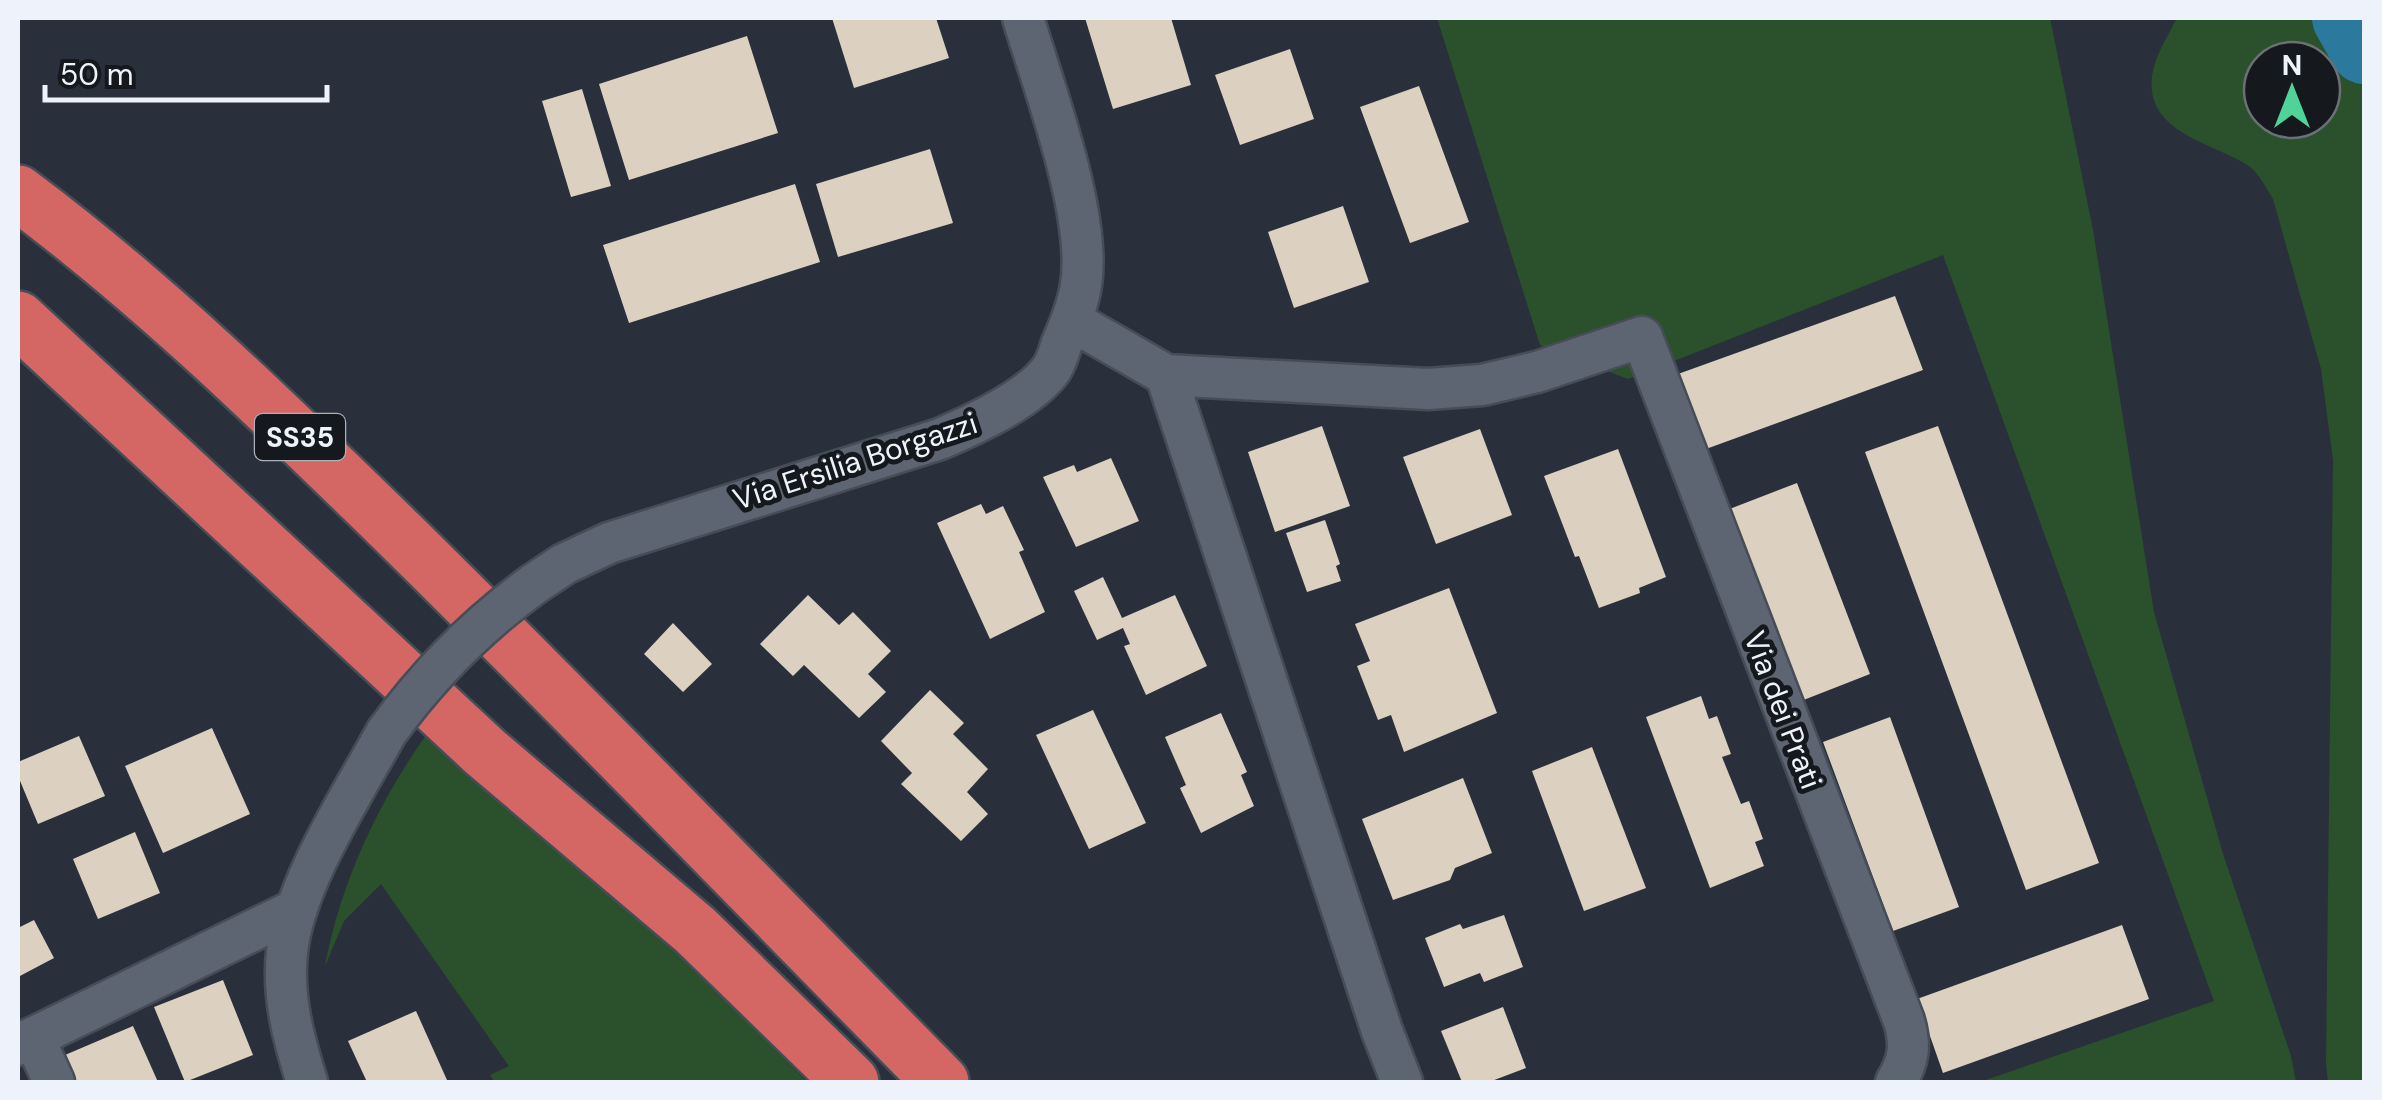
<svg xmlns="http://www.w3.org/2000/svg" width="2382" height="1100" font-family="'DM Sans',sans-serif">
	<rect width="100%" height="100%" fill="#29303c"/>
	<path fill="#2a512c" fill-rule="evenodd" d="M1437 18H2050L2093 230 2154 612 2223 854 2291 1056 2296 1082H1980L2214 1001 1943 255 1628 379 1540 345Z
		M2177 18H2364V1082H2328L2326 1063 2333 460 2321 369 2273 199C2266 188 2260 175 2250 167 2217 143 2145 135 2152 76 2155 55 2168 36 2177 18ZM2262 60H2322V120H2262Z
		M426 735 471 760 692 966 807 1082H495L490 1075 509 1066 381 884 344 921 325 966C341 882 377 805 426 735Z"/>
	<g fill="none" stroke-linecap="round" stroke-linejoin="round">
		<path stroke="#2b7a9d" stroke-width="68" d="M2346 18 2364 50"/>
	</g>
	<path fill="#dcd0c1" d="M832 18H936L949 58 854 88Z
		M1085 18H1171L1191 85 1113 109Z
		M747 36 778 133 629 180 599 84Z
		M1290 49 1314 119 1240 145 1215 75Z
		M1419 86 1469 222 1410 243 1360 107Z
		M582 89 611 186 571 197 542 101Z
		M930 149 953 223 838 257 816 184Z
		M795 184 820 262 629 323 603 245Z
		M1343 206 1369 282 1294 308 1268 232Z
		M1895 296 1923 370 1706 449 1678 374Z
		M1322 426 1350 506 1275 532 1248 452Z
		M1938 426 2099 863 2026 890 1865 452Z
		M1480 429 1512 515 1436 544 1403 457Z
		M1618 449 1666 577 1639 588 1640 593 1599 608 1579 556 1575 557 1544 476Z
		M1111 458 1139 521 1076 547 1043 477 1074 465 1077 472Z
		M1797 483 1870 674 1801 701 1727 510Z
		M981 504 986 514 1003 506 1024 550 1019 552 1045 612 990 639 937 523Z
		M1325 520 1340 564 1336 566 1341 581 1307 592 1286 533Z
		M1103 577 1122 618 1175 595 1207 666 1146 695 1124 646 1130 644 1123 628 1097 640 1074 591Z
		M1449 588 1497 713 1404 752 1391 715 1378 720 1357 666 1370 661 1355 624Z
		M808 595 839 625 853 612 891 651 868 674 886 692 859 718 804 665 793 676 760 644Z
		M673 623 712 664 683 692 644 654Z
		M930 690 964 723 953 734 988 769 967 792 988 814 961 841 901 784 912 773 881 741Z
		M1701 696 1709 719 1717 716 1731 754 1722 757 1741 804 1749 801 1763 839 1755 842 1764 866 1710 888 1646 717Z
		M1093 710 1146 823 1089 849 1036 735Z
		M1221 713 1247 772 1241 775 1254 806 1201 833 1180 788 1186 785 1165 737Z
		M1890 717 1959 907 1893 931 1823 742Z
		M212 728 250 814 163 853 125 766Z
		M79 736 105 796 38 824 18 776V762Z
		M1592 747 1646 888 1584 911 1532 771Z
		M1463 778 1492 853 1455 868 1450 880 1393 900 1362 819Z
		M135 832 160 893 98 919 73 859Z
		M1504 915 1523 967 1484 982 1480 973 1444 987 1425 938 1460 924 1463 929Z
		M34 920 54 958 18 977V928Z
		M2122 925 2149 999 1943 1073 1917 999Z
		M223 980 253 1055 185 1082 154 1007Z
		M1503 1007 1526 1068 1489 1082H1462L1441 1031Z
		M416 1011 447 1080 367 1082 348 1041Z
		M133 1026 158 1082H77L65 1055Z"/>
	<g fill="none" stroke-linecap="round" stroke-linejoin="round">
		<defs>
			<path id="minor" d="M1072 321 1166 375 1428 389 1482 385 1537 372 1642 337 1904 1021C1911 1045 1909 1061 1896 1082
				M1166 375 1382 1031 1402 1082
				M534 584 564 564 609 543 940 439C973 425 1028 400 1050 371 1056 364 1059 352 1062 343 1070 325 1078 305 1081 285 1092 215 1044 88 1023 18
				M34 1038 54 1082
				M18 1045 297 909
				M307 1082C294 1040 282 998 287 952 294 883 353 794 386 733"/>
			<path id="trunk" d="M18 193C155 295 277 415 400 535 583 715 761 900 941 1082
				M18 319 486 753 695 930 851 1082"/>
		</defs>
		<use href="#minor" stroke="#464d57" stroke-width="45"/>
		<use href="#trunk" stroke="#464d57" stroke-width="60"/>
		<use href="#minor" stroke="#5d6573" stroke-width="40"/>
		<use href="#trunk" stroke="#d46664" stroke-width="55"/>
		<defs>
			<path id="minor-bridge" d="M386 733C428 675 476 626 534 584"/>
		</defs>
		<use href="#minor-bridge" stroke="#464d57" stroke-width="45" stroke-linecap="butt"/>
		<use href="#minor-bridge" stroke="#5d6573" stroke-width="40"/>
	</g>
	<g text-anchor="middle" dominant-baseline="central" stroke-width="10" stroke-linejoin="round" paint-order="stroke">
		<rect fill="#15181d" stroke="#adb1b8" stroke-width="2.5" x="255" y="414" width="90" height="46" rx="8"/>
		<g font-size="28" font-weight="bold" fill="#eef3fb">
			<text x="300" y="437">SS35</text>
		</g>
		<g font-size="30" fill="#eef3fb" stroke="#15181d">
			<text transform="translate(855 461) rotate(-18)">Via Ersilia Borgazzi</text>
			<text transform="translate(1783 710) rotate(69)">Via dei Prati</text>
		</g>
	</g>
	<rect width="2382" height="1100" fill="none" stroke="#eef3fb" stroke-width="40"/>
	<g transform="translate(2292 90)"><circle r="48" fill="#15181d" stroke="#6c7076" stroke-width="2.5"/>
	<path d="M0-8L18 38L0 25L-18 38Z" fill="#4fd399"/>
	<text y="-15" font-size="28" font-weight="bold" text-anchor="middle" fill="#eef3fb">N</text>
	</g>
	<path d="M45 85v15h282v-15" fill="none" stroke="#eef3fb" stroke-width="5"/>
	<text x="60" y="85" font-size="30" fill="#eef3fb" stroke="#15181d" stroke-width="8" paint-order="stroke">50 m</text>
</svg>
